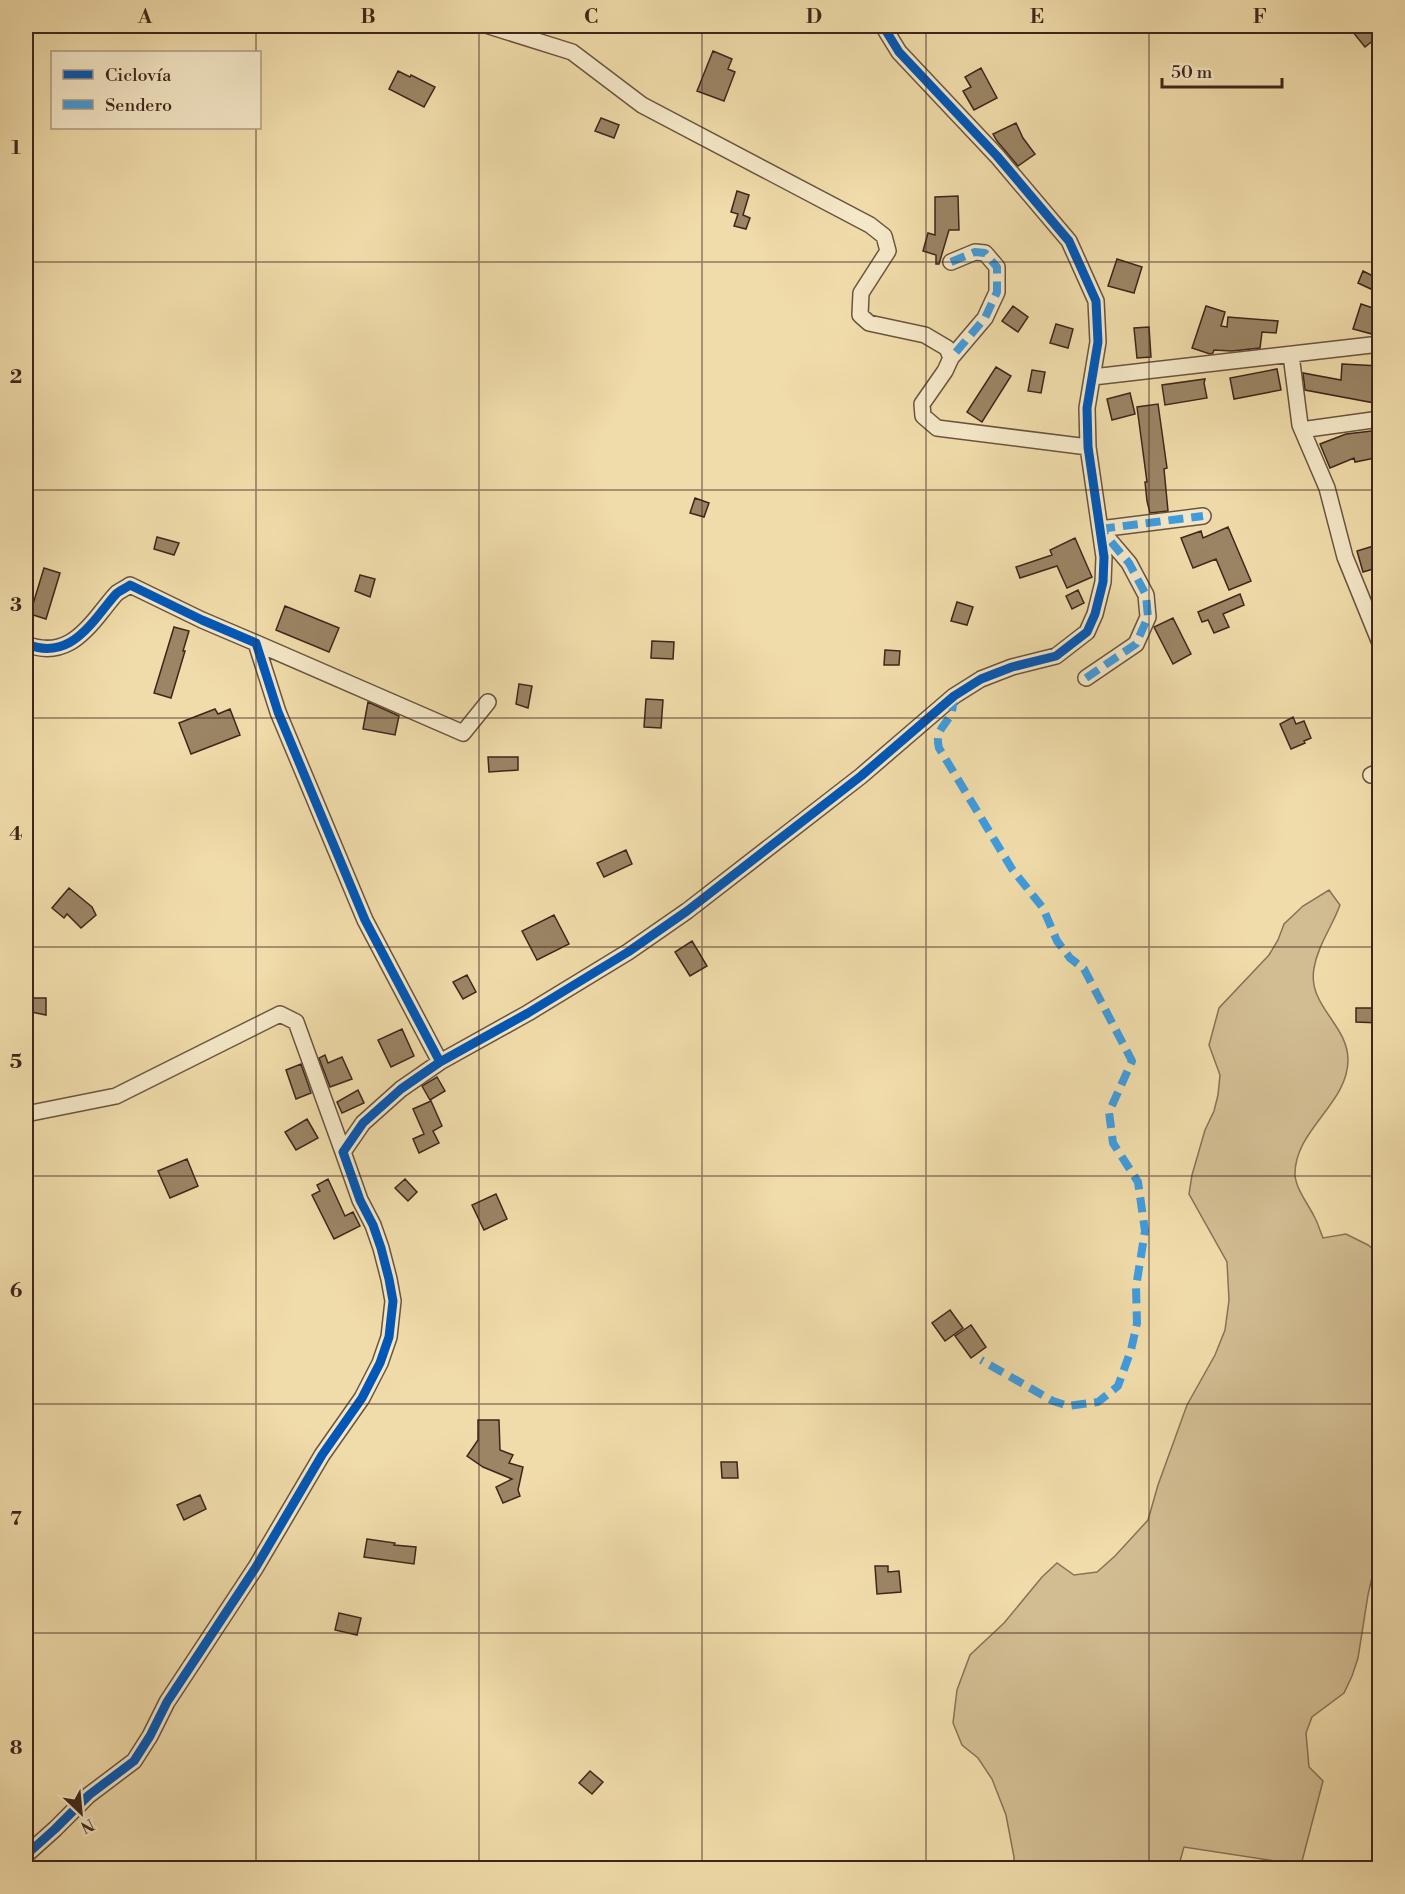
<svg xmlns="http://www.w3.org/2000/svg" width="1405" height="1894" font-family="'Libre Bodoni',serif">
	<rect width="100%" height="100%" fill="#f0dcaa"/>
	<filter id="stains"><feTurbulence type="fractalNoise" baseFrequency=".00333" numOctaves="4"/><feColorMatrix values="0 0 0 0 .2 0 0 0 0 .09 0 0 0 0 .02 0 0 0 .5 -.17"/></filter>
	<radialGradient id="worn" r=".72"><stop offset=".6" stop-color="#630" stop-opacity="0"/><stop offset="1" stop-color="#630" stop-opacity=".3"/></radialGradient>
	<path fill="#d2bd92" stroke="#887256" stroke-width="1.5" d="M1329 890 1340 905C1332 927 1318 945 1314 968 1307 1006 1348 1024 1348 1060 1348 1104 1294 1130 1295 1175 1296 1189 1308 1204 1314 1216 1318 1223 1320 1231 1323 1238L1346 1234 1368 1245 1379 1254V1546L1368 1595 1358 1658 1352 1676 1344 1693 1312 1717 1306 1733 1309 1767 1323 1781 1301 1865 1184 1847 1178 1868H1014V1857L1006 1815 992 1779 978 1758 962 1745 953 1723 957 1690 970 1655 1004 1623 1042 1577 1057 1563 1074 1575 1097 1572 1115 1556 1148 1520 1158 1485 1187 1405 1215 1355 1225 1330 1229 1300 1227 1262 1189 1194 1192 1175 1205 1130 1214 1111 1218 1095 1220 1075 1209 1045 1219 1008 1269 955 1278 940 1284 924 1303 906Z"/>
	<path fill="#9b8565" stroke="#3e261b" stroke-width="1.5" d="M1348 26H1376L1380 30V35L1365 47Z
		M713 51 732 59 728 69 735 72 724 101 697 91Z
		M981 68 997 98 974 110 963 91 971 87 965 77Z
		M398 71 410 77 411 75 435 87 424 107 389 89Z
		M601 118 619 125 614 138 595 131Z
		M1016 123 1023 138 1035 154 1018 166 997 141 993 134Z
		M737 191 749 195 743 215 750 218 746 229 734 226 738 214 731 212Z
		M958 196 959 230H949L939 264H936V255L923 251 928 233 935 235V197Z
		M1117 259 1142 267 1134 293 1108 286Z
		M1363 271 1379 279 1373 290 1358 283Z
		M1361 304 1379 310 1372 334 1353 329Z
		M1013 306 1028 317 1018 332 1002 321Z
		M1206 306 1225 312 1221 326 1227 327 1228 317 1278 321 1276 333 1262 332 1260 348 1232 351 1214 350 1213 353 1210 354 1192 348Z
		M1056 324 1073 329 1068 348 1050 343Z
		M1149 327 1151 357 1137 358 1134 328Z
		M1342 364 1380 366V404L1305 390 1303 373 1341 380Z
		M996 367 1011 376 982 422 967 412Z
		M1277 369 1281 390 1234 399 1230 378Z
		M1032 370 1045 372 1041 393 1028 391Z
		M1205 379 1204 383 1207 398 1165 405 1162 385Z
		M1130 393 1135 414 1112 420 1107 399Z
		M1158 404 1167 468 1164 469 1168 511 1150 513 1147 501 1145 482H1147L1137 407Z
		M1380 430V457L1355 462 1354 458 1330 468 1320 444 1346 434Z
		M695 498 709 503 704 517 690 513Z
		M1228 527 1251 581 1229 590 1216 559 1193 568 1181 538 1201 531 1203 538Z
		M157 537 179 543 174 555 154 549Z
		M1075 538 1092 577 1067 588 1057 566 1020 578 1016 567 1052 555 1050 550Z
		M1380 544V567L1363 572 1357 551Z
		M44 568 60 573 46 619 30 614Z
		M360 575 375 579 370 597 355 591Z
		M1078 590 1084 603 1072 609 1066 596Z
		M1240 594 1244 605 1223 614 1229 627 1214 633 1208 620 1202 622 1198 612Z
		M957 602 973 607 967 625 951 621Z
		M285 606 339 628 329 652 276 630Z
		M1173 618 1191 654 1173 664 1154 627Z
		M174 627 189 631 183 651H185L171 698 154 693Z
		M652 641 674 642 673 659 651 658Z
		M885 650 900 651 899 665H884Z
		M519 684 532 686 528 708 516 704Z
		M646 699 663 700 661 728 644 727Z
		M368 702 399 716 395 735 363 729Z
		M215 709 218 714 230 709 240 735 191 754 179 723Z
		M1293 717 1296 724 1304 721 1311 738 1304 741 1305 743 1291 749 1280 724Z
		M488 757H518V770L489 772Z
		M626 850 632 864 604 877 597 863Z
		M69 888 92 907 96 915 81 928 67 914 64 918 52 908Z
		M554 915 569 944 537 960 522 931Z
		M692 941 707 966 690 976 675 952Z
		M467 975 476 992 463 999 453 982Z
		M26 998H46V1015L26 1011Z
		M1356 1008H1380V1023L1356 1022Z
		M402 1029 414 1056 391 1067 378 1040Z
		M325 1055 328 1063 342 1057 352 1079 330 1087 319 1058Z
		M301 1064 311 1093 296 1099 286 1070Z
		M437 1077 445 1091 430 1100 422 1086Z
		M358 1090 364 1103 342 1113 337 1102Z
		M431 1101 442 1126 433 1131 439 1143 419 1153 413 1139 424 1134 413 1109Z
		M307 1119 318 1138 296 1150 285 1132Z
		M187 1159 198 1186 170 1198 158 1171Z
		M328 1179 345 1216 353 1212 360 1226 334 1239 312 1195 320 1191 317 1185Z
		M405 1179 417 1192 408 1201 395 1188Z
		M496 1194 507 1219 484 1230 472 1205Z
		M950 1310 963 1328 945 1341 932 1323Z
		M971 1325 986 1347 971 1358 955 1336Z
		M478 1420H499L500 1450 513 1455 509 1463 523 1467 518 1490 520 1496 503 1503 496 1487 512 1479 483 1467 467 1456 478 1440Z
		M721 1462H737L738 1478H722Z
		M200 1495 206 1509 184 1520 177 1505Z
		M367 1539 395 1543 394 1545 416 1547 414 1564 364 1557Z
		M875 1566H888V1572L899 1571 901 1592 877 1594Z
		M339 1613 361 1618 357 1635 335 1630Z
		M590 1771 603 1782 592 1794 579 1783Z"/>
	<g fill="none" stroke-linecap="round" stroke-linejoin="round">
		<defs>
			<path id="minor" d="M489 26 572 52 642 105 870 225 884 236 888 251 861 293 860 315 869 323 925 335 947 348 951 358 945 371 922 404 923 416 937 428 1088 447
				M951 262 975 252 985 253 997 267V292L985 318 951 358
				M1291 355 1300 425 1327 488 1345 557 1380 643
				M1093 377 1380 344
				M1308 429 1380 419
				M1100 529 1203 516
				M256 643 463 733 488 702
				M26 644C61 658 82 637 102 611 107 605 112 598 117 593 121 590 126 588 130 585L202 620 256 643 278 712 365 920 440 1062
				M1086 678 1136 644 1148 617 1146 595 1129 563 1100 529
				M1371 775 1380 771
				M26 1114 116 1096 280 1014 296 1022 343 1152
				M26 1855 55 1829 89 1795 134 1761 150 1736 167 1702 256 1567 322 1455 362 1398 380 1363 389 1337 393 1301 389 1279 381 1248 373 1225 360 1200 343 1152 363 1123 401 1089 440 1062 528 1013 628 952 687 911 861 776 954 696 981 679 1012 667 1056 656 1087 632 1095 614 1103 582 1104 557 1088 447 1087 408 1098 342 1096 301 1069 241 997 156 899 52 883 26"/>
		</defs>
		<use href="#minor" stroke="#6a543f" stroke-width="18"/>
		<use href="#minor" stroke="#f5e8c8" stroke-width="15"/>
		<path stroke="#3f9cdf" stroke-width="8" stroke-dasharray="15 8" stroke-linecap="butt" d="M951 262 975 252 985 253 997 267V292L985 318 951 358
			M1100 529 1203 516
			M1086 678 1136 644 1148 617 1146 595 1129 563 1102 531
			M954 696C953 701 953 707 952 711 947 726 934 729 939 748L1012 869 1043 908 1057 941 1070 958 1084 969 1132 1061 1109 1112 1113 1143 1138 1182 1145 1231 1136 1287 1137 1323 1131 1350 1118 1386 1098 1402 1068 1406 1053 1401 981 1360"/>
		<defs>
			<path id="cycleway" d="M26 644C61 658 82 637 102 611 107 605 112 598 117 593 121 590 126 588 130 585L202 620 256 643 278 712 365 920 440 1062
				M26 1855 55 1829 89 1795 134 1761 150 1736 167 1702 256 1567 322 1455 362 1398 380 1363 389 1337 393 1301 389 1279 381 1248 373 1225 360 1200 343 1152 363 1123 401 1089 440 1062 528 1013 628 952 687 911 861 776 954 696 981 679 1012 667 1056 656 1087 632 1095 614 1103 582 1104 557 1088 447 1087 408 1098 342 1096 301 1069 241 997 156 899 52 883 26"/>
		</defs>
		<use href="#cycleway" stroke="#f5e8c8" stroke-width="13"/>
		<use href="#cycleway" stroke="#0057b8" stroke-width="9"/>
	</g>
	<path fill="none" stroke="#3e261b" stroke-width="1.5" stroke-opacity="0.55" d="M256 26V52M479 26V1868M702 26V1868M926 26V1868M1149 26V1868M256 128V1868M26 262H1380M26 490H1380M26 718H1380M26 947H1380M26 1176H1380M26 1404H1380M26 1633H1380"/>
	<rect width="1405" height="1894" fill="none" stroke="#f0dcaa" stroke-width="66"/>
	<rect x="51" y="51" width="210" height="78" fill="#f5e8c8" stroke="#ac9a83" stroke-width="1.5"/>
	<rect x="63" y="70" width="30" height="9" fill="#0057b8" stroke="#ac9a83" stroke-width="1.5"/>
	<text x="105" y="81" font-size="18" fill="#3e261b">Ciclovía</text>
	<rect x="63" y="100" width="30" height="9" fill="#3f9cdf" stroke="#ac9a83" stroke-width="1.5"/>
	<text x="105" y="111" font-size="18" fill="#3e261b">Sendero</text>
	<g transform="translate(81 1813) rotate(154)" stroke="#f5e8c8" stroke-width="4.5" paint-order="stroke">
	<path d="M0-4.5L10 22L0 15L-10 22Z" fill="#3e261b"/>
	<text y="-9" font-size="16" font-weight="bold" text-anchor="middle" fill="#3e261b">N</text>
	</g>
	<path d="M1162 78v9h120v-9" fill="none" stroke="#3e261b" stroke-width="3"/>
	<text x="1171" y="78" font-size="18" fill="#3e261b" stroke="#f5e8c8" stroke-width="4.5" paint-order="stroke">50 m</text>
	<rect x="33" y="33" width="1339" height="1828" fill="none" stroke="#3e261b" stroke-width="2"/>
	<g font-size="20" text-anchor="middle" font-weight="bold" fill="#3e261b">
		<text x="145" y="23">A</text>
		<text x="368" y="23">B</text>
		<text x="591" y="23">C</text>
		<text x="814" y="23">D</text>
		<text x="1037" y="23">E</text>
		<text x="1260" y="23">F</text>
		<text x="16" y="154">1</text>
		<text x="16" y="383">2</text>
		<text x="16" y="611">3</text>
		<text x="16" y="840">4</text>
		<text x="16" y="1068">5</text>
		<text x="16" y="1297">6</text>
		<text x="16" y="1525">7</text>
		<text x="16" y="1754">8</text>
	</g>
	<rect width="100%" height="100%" filter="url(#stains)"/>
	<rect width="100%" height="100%" fill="url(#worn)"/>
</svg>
